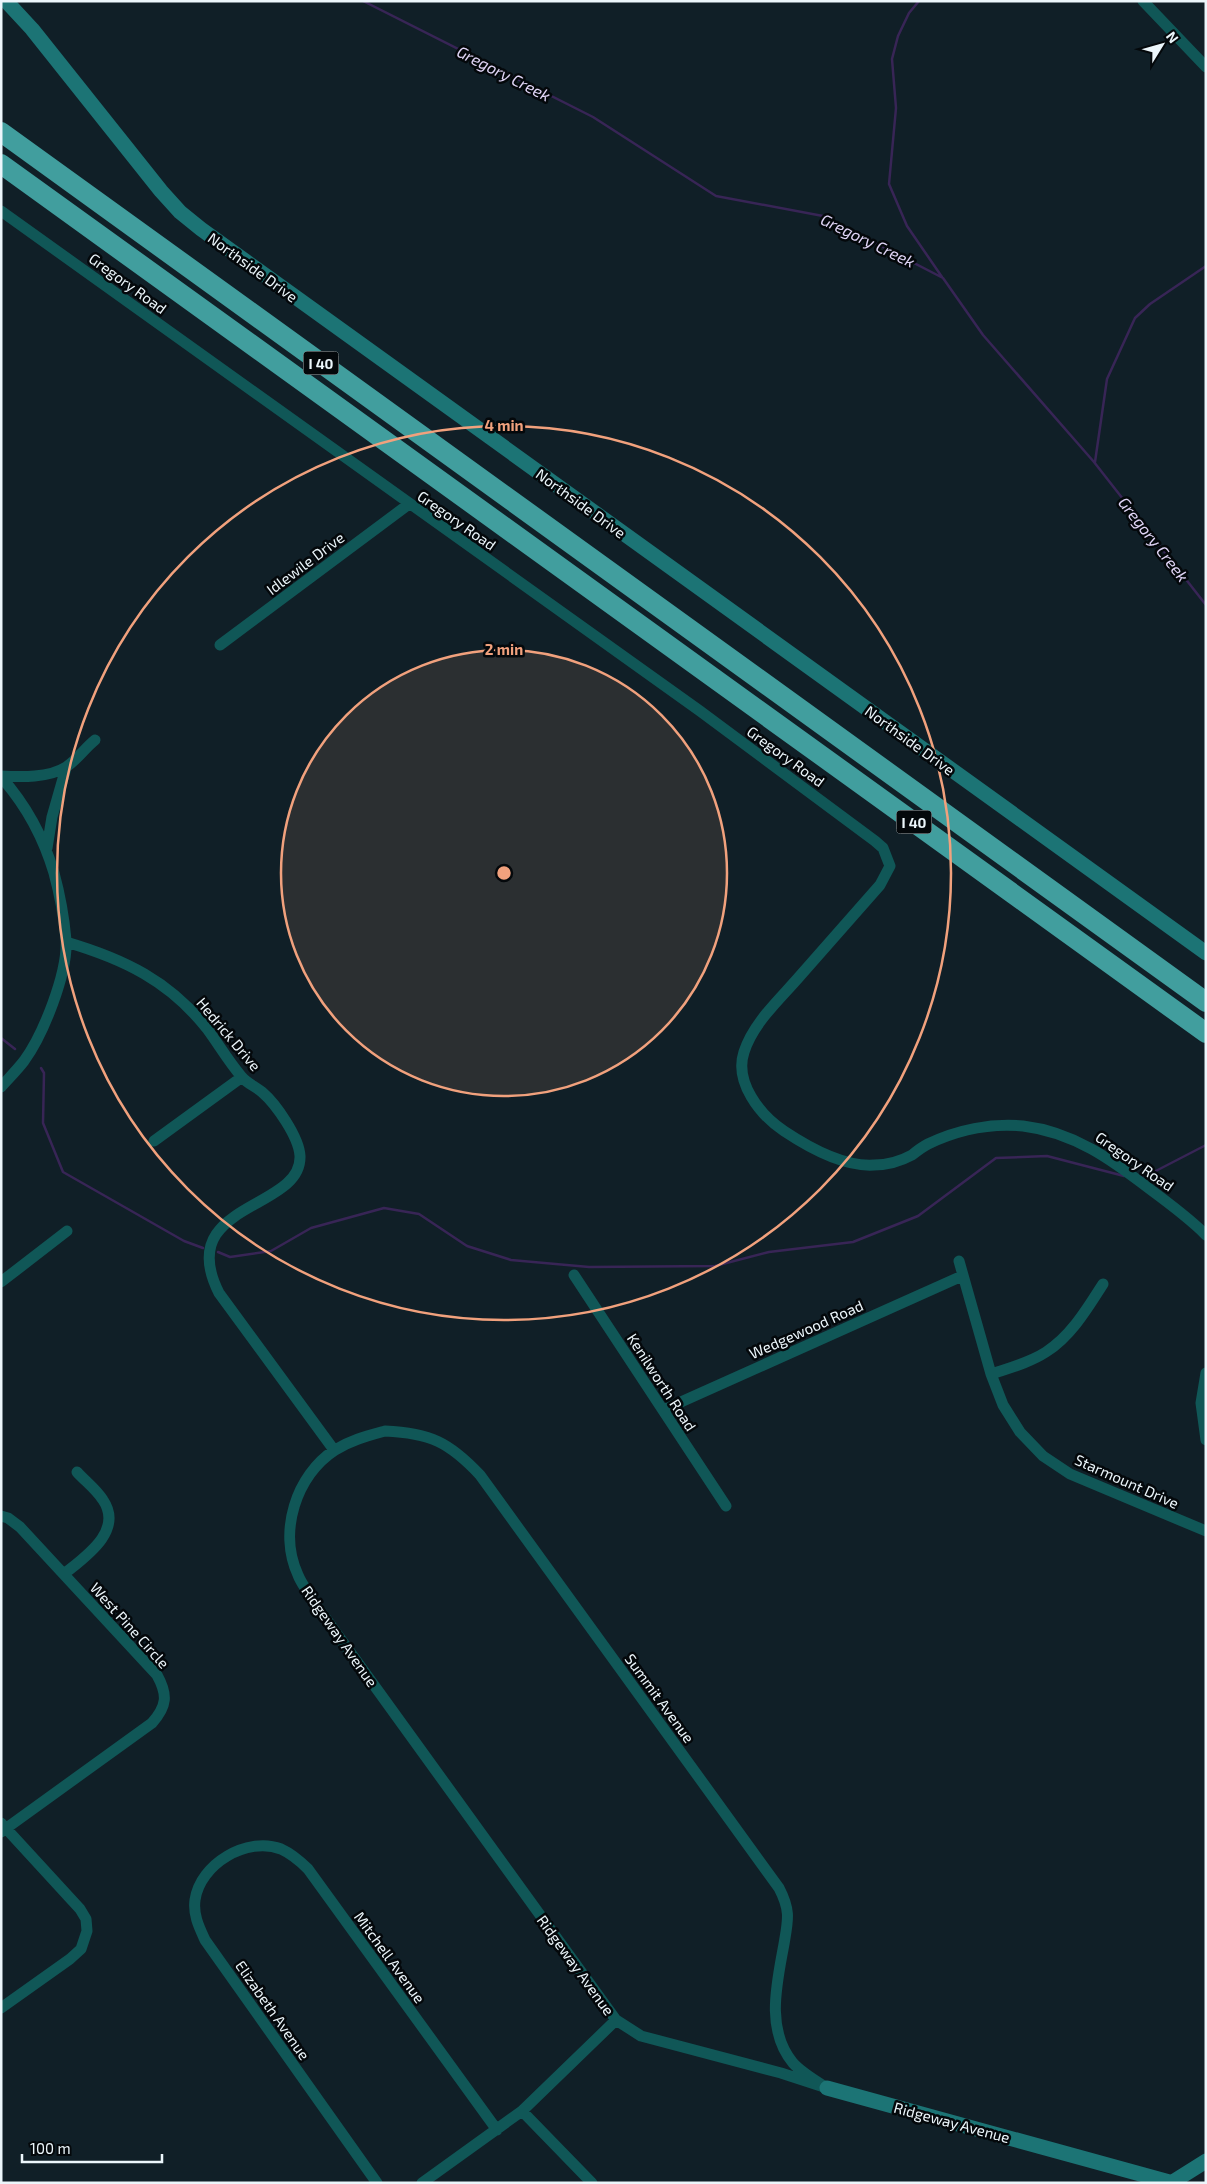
<svg xmlns="http://www.w3.org/2000/svg" width="1207" height="2184" font-family="'Exo 2',sans-serif">
	<rect width="100%" height="100%" fill="#101f27"/>
	<g fill="none" stroke-linecap="round" stroke-linejoin="round">
		<path stroke="#382556" stroke-width="2.5" d="M363 1 593 117 716 196 823 216 943 278 983 335 1094 462 1206 605
			M919 1 909 13 898 36 892 59 896 108 889 184 907 226 942 277
			M1095 462 1107 379 1135 318 1150 304 1206 266
			M1 1038 15 1049
			M41 1068 44 1073 43 1123 63 1172 184 1241 203 1248
			M1140 1176 1148 1175 1206 1145
			M218 1252 230 1257 271 1251 311 1228 384 1208 419 1214 467 1246 511 1260 589 1267 715 1266 769 1252 853 1242 918 1216 996 1158 1047 1156 1124 1176"/>
		<path stroke="#105757" stroke-width="11" d="M1143 1 1206 67
			M1 211 700 711 875 841 883 848 890 866 880 885C853 916 826 946 799 977 780 999 753 1023 744 1052 734 1082 760 1115 784 1131 808 1147 844 1167 874 1165 887 1165 901 1161 912 1155 917 1151 922 1147 928 1144 957 1130 991 1123 1023 1126 1074 1132 1112 1160 1151 1190 1170 1204 1189 1218 1206 1235
			M220 645 409 504
			M1 776C21 777 49 778 66 767 77 760 85 748 95 740
			M1 777C27 806 43 836 54 873 60 895 64 917 66 940 68 973 43 1035 24 1061 17 1070 9 1078 1 1087
			M47 848 52 817 66 768
			M66 942C124 959 170 981 208 1030 219 1045 229 1062 241 1076 246 1083 255 1086 262 1092 276 1104 299 1137 300 1156 302 1211 173 1202 219 1293L334 1450
			M154 1141 242 1077
			M959 1261 991 1374 1003 1405 1020 1432 1043 1456 1070 1474 1206 1531
			M574 1275 726 1506
			M1 1282 67 1231
			M1206 1373 1201 1403 1206 1440
			M991 1374C1009 1368 1029 1363 1046 1352 1071 1336 1087 1309 1103 1284
			M663 1410 962 1276
			M385 1431C430 1433 449 1442 480 1475L779 1888C791 1911 788 1920 784 1944 777 1983 765 2029 793 2063 802 2073 816 2081 827 2088L781 2073 641 2036 616 2020 311 1598C307 1590 301 1583 298 1575 278 1532 296 1475 335 1450 351 1440 367 1436 385 1431Z
			M1 1516 8 1518 20 1527 157 1675C168 1695 167 1706 152 1723L1 1832
			M64 1574C85 1557 124 1531 103 1500 96 1489 85 1481 77 1472
			M1 1823 80 1909 86 1919 87 1931 81 1949 70 1959 1 2008
			M522 2111 592 2183
			M377 2183 205 1940C199 1927 193 1915 195 1900 200 1864 247 1836 281 1849 292 1854 300 1861 308 1869L497 2130
			M422 2183 522 2111 616 2020"/>
		<path stroke="#1c7475" stroke-width="15" d="M6 1 32 29 161 191 180 212 201 229 1206 953
			M827 2088 1173 2183
			M1171 2183 1206 2161"/>
		<path stroke="#419e9e" stroke-width="20" d="M1 132 1206 1002
			M1 164 1206 1033"/>
	</g>
	<circle cx="504" cy="873" r="223" fill="#f1a17d" fill-opacity=".12"/>
	<g fill="none" stroke="#f1a17d" stroke-width="2.5">
		<circle cx="504" cy="873" r="223"/>
		<circle cx="504" cy="873" r="447"/>
	</g>
	<g text-anchor="middle" dominant-baseline="central" stroke-width="5" stroke-linejoin="round" paint-order="stroke">
		<g fill="#04080b" stroke="#a6afb3" stroke-width="1">
			<rect x="303.5" y="351.5" width="35" height="23" rx="4"/>
			<rect x="896.5" y="810.5" width="35" height="23" rx="4"/>
		</g>
		<g font-size="14" font-weight="bold" fill="#ecf6fb">
			<text x="321" y="363">I 40</text>
			<text x="914" y="822">I 40</text>
		</g>
		<g font-size="15" fill="#ecf6fb" stroke="#04080b">
			<text transform="translate(253 267) rotate(36)">Northside Drive</text>
			<text transform="translate(128 283) rotate(36)">Gregory Road</text>
			<text transform="translate(581 503) rotate(36)">Northside Drive</text>
			<text transform="translate(457 520) rotate(35)">Gregory Road</text>
			<text transform="translate(305 563) rotate(-37)">Idlewile Drive</text>
			<text transform="translate(910 740) rotate(36)">Northside Drive</text>
			<text transform="translate(786 756) rotate(36)">Gregory Road</text>
			<text transform="translate(229 1034) rotate(50)">Hedrick Drive</text>
			<text transform="translate(1135 1161) rotate(35)">Gregory Road</text>
			<text transform="translate(806 1329) rotate(-24)">Wedgewood Road</text>
			<text transform="translate(662 1382) rotate(57)">Kenilworth Road</text>
			<text transform="translate(1127 1481) rotate(24)">Starmount Drive</text>
			<text transform="translate(130 1625) rotate(48)">West Pine Circle</text>
			<text transform="translate(340 1636) rotate(55)">Ridgeway Avenue</text>
			<text transform="translate(660 1698) rotate(54)">Summit Avenue</text>
			<text transform="translate(390 1957) rotate(54)">Mitchell Avenue</text>
			<text transform="translate(576 1965) rotate(54)">Ridgeway Avenue</text>
			<text transform="translate(273 2010) rotate(55)">Elizabeth Avenue</text>
			<text transform="translate(952 2122) rotate(15)">Ridgeway Avenue</text>
		</g>
		<g font-size="16" font-style="italic" fill="#e1d6f7" stroke="#04080b">
			<text transform="translate(504 73) rotate(27)">Gregory Creek</text>
			<text transform="translate(868 240) rotate(26)">Gregory Creek</text>
			<text transform="translate(1154 539) rotate(52)">Gregory Creek</text>
		</g>
	</g>
	<circle cx="504" cy="873" r="8" fill="#f1a17d" stroke="#04080b" stroke-width="2.5"/>
	<g font-size="15" text-anchor="middle" font-weight="bold" fill="#f1a17d" stroke="#04080b" stroke-width="5" stroke-linejoin="round" paint-order="stroke">
		<text x="504" y="431">4 min</text>
		<text x="504" y="655">2 min</text>
	</g>
	<rect width="1207" height="2184" fill="none" stroke="#ecf6fb" stroke-width="5"/>
	<g transform="translate(1162 45) rotate(53)" stroke="#04080b" stroke-width="4" paint-order="stroke">
	<path d="M0-4L9 19L0 12L-9 19Z" fill="#ecf6fb"/>
	<text y="-8" font-size="14" font-weight="bold" text-anchor="middle" fill="#ecf6fb">N</text>
	</g>
	<path d="M22 2154v8h140v-8" fill="none" stroke="#ecf6fb" stroke-width="2.5"/>
	<text x="30" y="2154" font-size="15" fill="#ecf6fb" stroke="#04080b" stroke-width="4" paint-order="stroke">100 m</text>
</svg>
